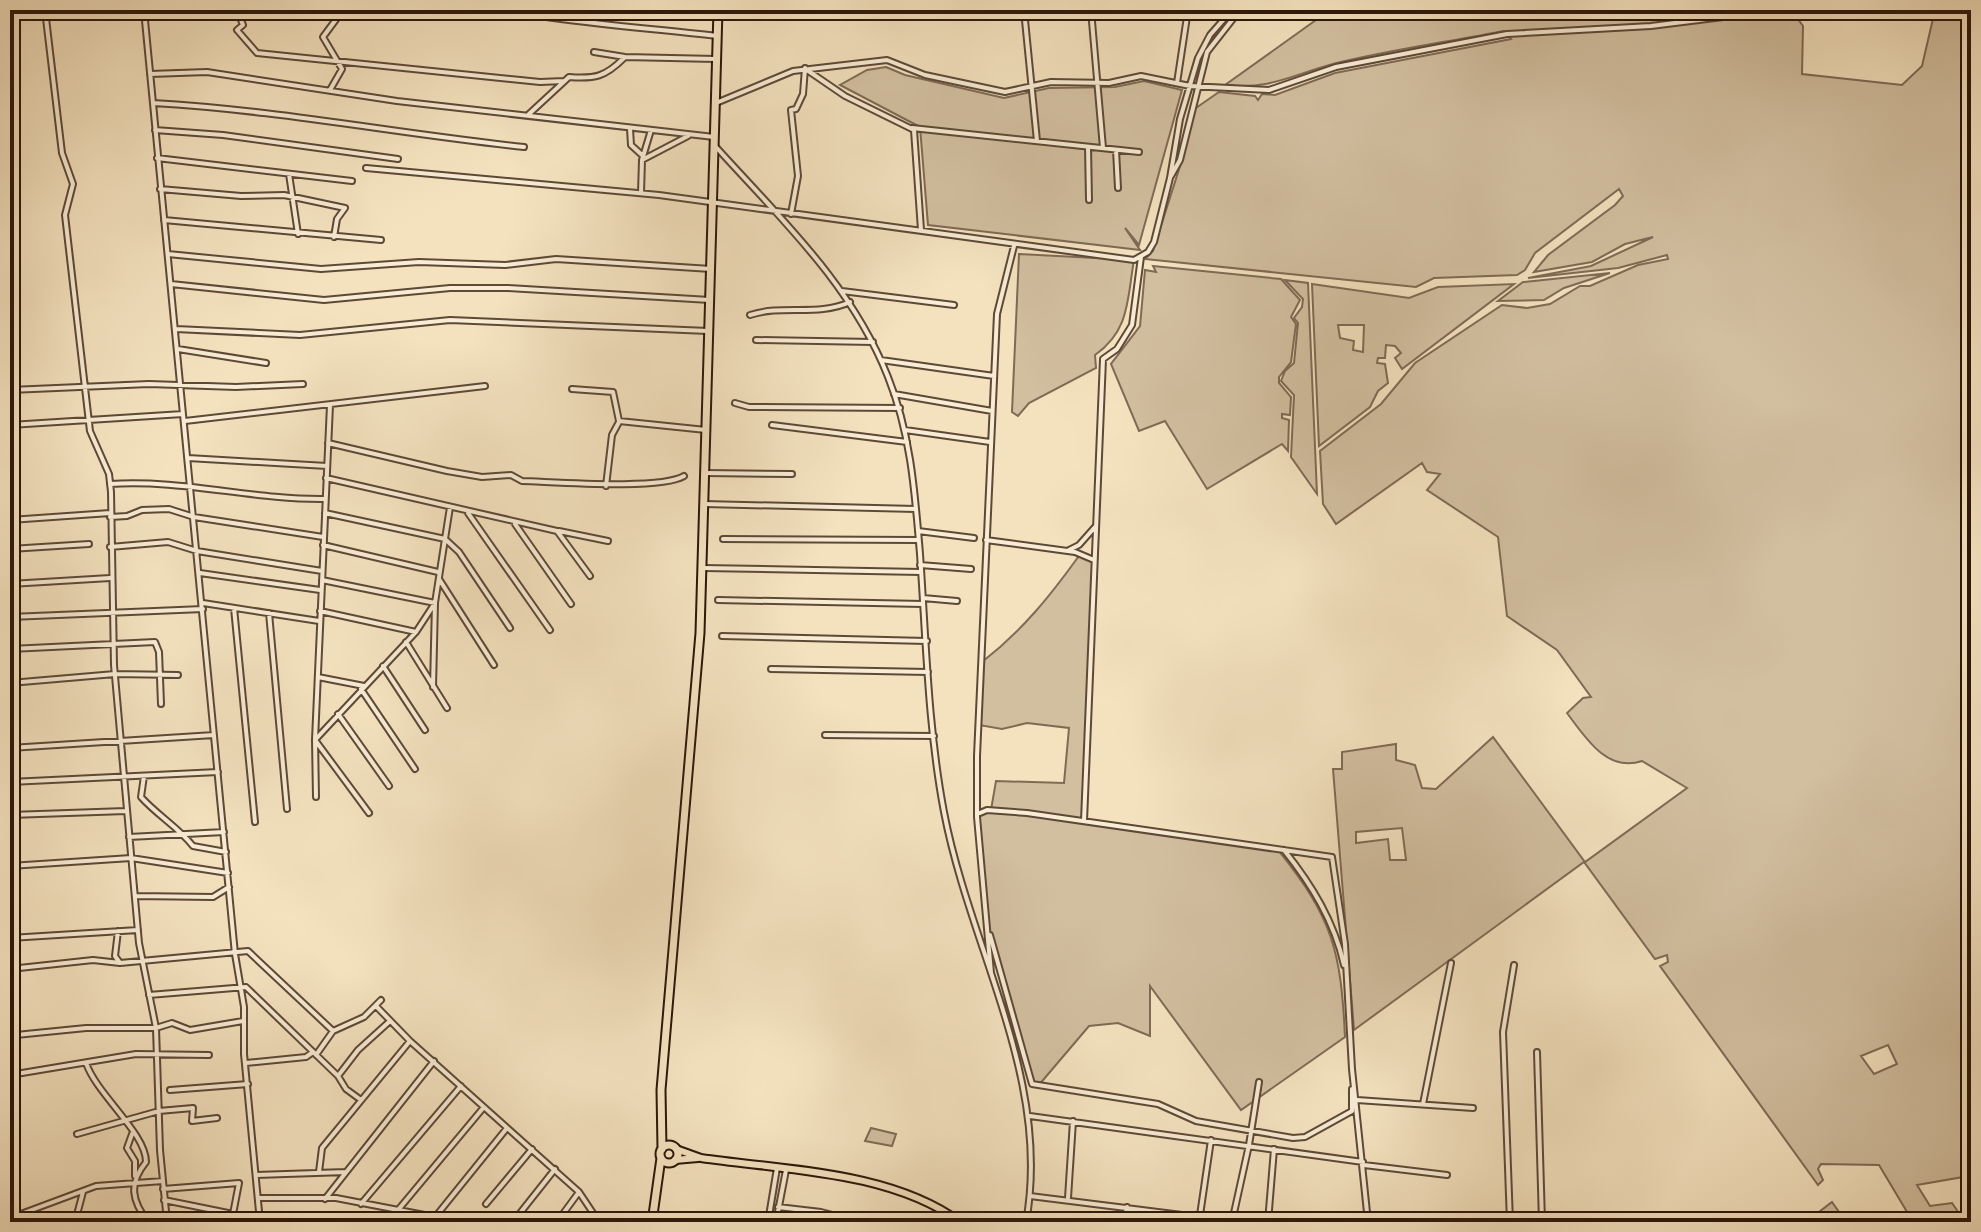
<svg xmlns="http://www.w3.org/2000/svg" width="1981" height="1232" font-family="'Gentium Book Plus',serif">
	<rect width="100%" height="100%" fill="#f4e2bf"/>
	<filter id="stains"><feTurbulence type="fractalNoise" baseFrequency=".0025" numOctaves="4"/><feColorMatrix values="0 0 0 0 .2 0 0 0 0 .09 0 0 0 0 .02 0 0 0 .5 -.17"/></filter>
	<radialGradient id="worn" r=".72"><stop offset=".6" stop-color="#630" stop-opacity="0"/><stop offset="1" stop-color="#630" stop-opacity=".3"/></radialGradient>
	<path fill="#d2bfa0" stroke="#7f6a55" stroke-width="2" fill-rule="evenodd" d="M1330 10H1791L1803 26 1802 74 1902 85 1922 66 1935 10H1971V1169L1963 1177 1917 1185 1930 1206 1952 1203 1965 1222H1913L1879 1165 1821 1164 1818 1169 1823 1180 1818 1185 1660 966 1668 962 1667 955 1655 959 1584 862 1354 1030 1333 769H1342V752L1396 744V760L1415 765 1422 788 1436 789 1493 737 1585 862 1687 788 1642 761C1607 773 1585 737 1567 713L1583 698 1591 697 1557 650 1507 616 1498 537 1427 490 1440 474 1427 472 1422 463 1336 524 1323 504 1320 451 1381 404 1415 363 1502 305 1527 308 1550 304 1580 286H1590L1638 265 1668 259 1667 255 1618 268 1528 278 1591 266 1653 237 1625 244 1592 262 1534 272 1548 255 1615 205 1623 196 1619 189 1535 253 1525 270 1517 275 1434 278 1416 287 1145 259 1153 251 1181 163 1193 110 1219 92 1255 96 1258 100 1262 94 1275 95 1335 73 1511 39 1504 31C1448 42 1389 50 1333 64 1292 75 1270 90 1225 85ZM1402 828 1406 860H1390L1388 839 1356 843V832ZM1888 1045 1897 1064 1874 1074 1861 1056Z
		M886 67 905 75 1004 98 1049 88 1115 87 1144 81 1182 90 1139 245 1125 228 1140 250 928 225 920 127 840 85 867 70Z
		M1019 254 1134 260C1127 300 1130 330 1095 355L1096 368 1029 403 1018 416 1012 412Z
		M1153 266 1281 279 1300 300 1291 317 1296 324 1291 362 1279 377V383L1291 397 1290 415 1282 414V418L1289 420 1288 451 1282 444 1207 489 1165 421 1139 431 1111 364 1140 326 1145 270 1156 272Z
		M1610 273 1564 288 1544 300 1498 301 1523 282Z
		M1285 280 1308 283 1317 494 1291 457 1294 395 1281 381 1285 371 1294 363 1298 323 1294 318 1302 307 1303 299Z
		M1312 284 1409 298 1438 287 1514 284 1402 369 1395 358 1401 353 1395 346 1386 345 1385 358H1378L1377 363 1385 364 1388 383 1378 391 1370 407 1319 446ZM1338 325H1364L1363 352 1353 350 1354 341 1340 338Z
		M1081 553 1094 560 1084 821 1042 817 1279 851C1333 918 1341 952 1345 1037L1241 1110 1150 986V1036L1118 1023 1089 1026 1038 1086 1032 1084 987 925 977 817 991 810 996 781 1064 783 1069 728 1027 723 1002 729 979 725 982 662C1023 630 1051 595 1081 553Z
		M871 1128 896 1134 892 1146 865 1141Z
		M1832 1202 1846 1222H1806Z"/>
	<g fill="none" stroke-linecap="round" stroke-linejoin="round">
		<defs>
			<path id="minor" d="M45 10 62 153 73 184 65 215 90 431 109 474 111 492 114 665 139 943 156 1028 160 1150 167 1222
				M144 10 235 954 244 1007V1054L260 1222
				M237 10 243 25 237 30 257 53 540 82 564 81
				M535 10 540 16C599 25 658 29 717 36
				M1024 10 1037 141
				M1091 10 1103 148
				M718 11 731 10
				M144 12 184 10
				M594 52 625 57 716 59
				M807 70 845 96 914 130 921 230
				M150 74 207 72 397 101 714 137
				M1177 83 1188 10
				M330 90 342 69 323 37 343 10
				M153 103C278 110 400 134 524 147
				M716 103 793 71 887 60 925 75 1005 92 1051 82 1109 83 1141 76 1190 86 1269 90 1336 67 1507 34 1651 26 1779 10
				M529 114 569 77C595 79 605 77 624 58
				M912 128 1139 152
				M630 129 631 145 642 155
				M155 130 223 135 398 159
				M716 147C781 219 852 285 888 377 911 434 915 494 920 554 926 640 928 728 944 812 970 949 1052 1080 1026 1222
				M1088 147 1089 200
				M1116 150 1118 188
				M157 158 352 181
				M642 160 651 130
				M366 168 659 195 1134 260 1148 252 1154 242 1170 178 1180 119 1198 58 1210 35 1232 10
				M289 174 298 234
				M1171 176 1180 160 1207 52 1240 10
				M160 189 241 196 284 195 345 208 337 219 334 237
				M641 193 642 160 688 136
				M791 214 798 176 791 110 796 109 803 94 805 68
				M164 220 381 240
				M168 254 321 269 419 262 505 265 556 259 711 269
				M171 284 324 300 450 288H508L710 300
				M842 291 954 305
				M750 315C784 304 817 317 850 302
				M176 329 300 335 450 320 708 331
				M756 340 873 342
				M178 349 266 363
				M881 360 994 376
				M572 389 613 392 619 421 706 430
				M10 390 149 384 236 387 303 384
				M894 394 992 411
				M735 403 749 407 900 408
				M185 421 485 386
				M10 425 183 414
				M772 425 907 442
				M905 430 990 442
				M328 443 447 471 482 477 511 475 522 481C556 482 661 490 684 476
				M188 458 327 466
				M705 473 792 474
				M326 478 557 531 590 576
				M110 484C182 479 253 500 325 499
				M606 486 612 435 619 422
				M704 504 916 509
				M325 513 445 539 459 552 510 628
				M468 513 550 630
				M110 517 127 516 142 510 169 509 194 517 323 537
				M10 520 110 513
				M515 524 571 604
				M559 531 608 541
				M918 531 974 538
				M723 539 918 540
				M986 540 1075 552 1094 560
				M323 545 438 572
				M110 547 168 542 197 551 322 571
				M10 549 89 544
				M1069 550 1079 545 1095 527
				M920 565 971 569
				M703 568 921 572
				M200 573 320 590
				M439 579 494 665
				M322 580 435 603 433 687
				M10 584 110 578
				M923 598 957 601
				M718 600 923 604
				M203 603 319 621
				M234 608 255 822
				M320 611 416 632
				M269 613 287 809
				M10 617 203 609
				M722 636 927 641
				M406 642 447 708
				M10 649 155 642 159 652 161 704
				M383 666 425 730
				M771 669 928 672
				M318 677 364 686
				M10 683 115 674 178 675
				M361 689 415 769
				M338 714 389 786
				M825 735 934 736
				M10 748 214 735
				M144 776 141 797C157 815 178 827 193 846L226 852
				M10 782 218 772
				M316 797 315 740 330 405
				M369 813 315 740 416 632 435 603 450 507
				M980 813 987 810 1027 813 1332 857 1345 944 1352 1069 1368 1222
				M10 815 126 811
				M1084 821 1103 359 1117 349 1132 325 1141 257
				M10 831 15 865
				M129 837 224 832
				M1284 850C1312 885 1334 921 1344 965
				M10 866 131 858 228 873
				M135 896 213 897 229 887
				M118 931 115 956 120 963 248 951 333 1031
				M990 935 1032 1084 1158 1104 1196 1121 1293 1138 1305 1137 1352 1111V1089
				M10 938 138 930
				M10 969 93 960 120 963
				M991 973 977 817V756L997 314 1014 246
				M149 995 246 987 338 1076
				M376 1006 410 1041 579 1192 599 1222
				M16 1035 86 1028H156L172 1023 190 1030 243 1021
				M1537 1052 1542 1222
				M316 1055 333 1031 364 1017 381 1000
				M86 1063C97 1095 146 1133 146 1162 128 1184 132 1201 148 1222
				M246 1063 306 1057 313 1052
				M10 1075 136 1054 209 1055
				M170 1090 248 1084
				M361 1100 346 1089 338 1076 358 1050 390 1021
				M1357 1100 1473 1108
				M1423 1104 1451 963
				M1030 1116 1363 1162
				M77 1134 159 1111 193 1108 192 1121 217 1118
				M132 1134 127 1148 135 1161V1176
				M1364 1165 1447 1175
				M319 1172 322 1148 410 1041
				M256 1175 346 1172
				M163 1189 239 1183 233 1214
				M1030 1196 1238 1222
				M259 1198H336L461 1222
				M1068 1198 1073 1121
				M325 1199 434 1061
				M164 1200 233 1214 232 1222
				M361 1204 461 1086
				M486 1204 532 1149
				M778 1207 821 1212 860 1222
				M398 1210 484 1107
				M436 1216 507 1128
				M10 1218 96 1186 163 1181
				M232 1221 259 1218
				M75 1222 83 1192
				M110 1222 145 1217
				M513 1222 555 1169
				M557 1222 579 1192
				M768 1222 777 1168
				M776 1222 786 1170
				M1124 1222 1127 1207
				M1199 1222 1211 1140
				M1232 1222 1249 1145 1259 1082
				M1268 1222 1274 1149
				M1510 1222 1503 1032 1514 965"/>
			<path id="major" d="M676 1149 701 1158C784 1170 891 1171 960 1222
				M675 1160 698 1158"/>
			<path id="highway" d="M660 1154a9 9 0 1 1 18 0a9 9 0 1 1-18 0Z
				M662 1149 661 1090 700 633 718 10
				M652 1222 661 1158"/>
		</defs>
		<use href="#minor" stroke="#5e4937" stroke-width="8"/>
		<use href="#major" stroke="#2c160a" stroke-width="10"/>
		<use href="#highway" stroke="#2c160a" stroke-width="11"/>
		<use href="#minor" stroke="#f8ecd5" stroke-width="4"/>
		<use href="#major" stroke="#f4e2bf" stroke-width="6"/>
		<use href="#highway" stroke="#f4e2bf" stroke-width="7"/>
	</g>
	<rect width="1981" height="1232" fill="none" stroke="#f4e2bf" stroke-width="40"/>
	<rect x="12" y="12" width="1957" height="1208" fill="none" stroke="#2c160a" stroke-width="4"/>
	<rect x="20" y="20" width="1941" height="1192" fill="none" stroke="#2c160a" stroke-width="2"/>
	<rect width="100%" height="100%" filter="url(#stains)"/>
	<rect width="100%" height="100%" fill="url(#worn)"/>
</svg>
